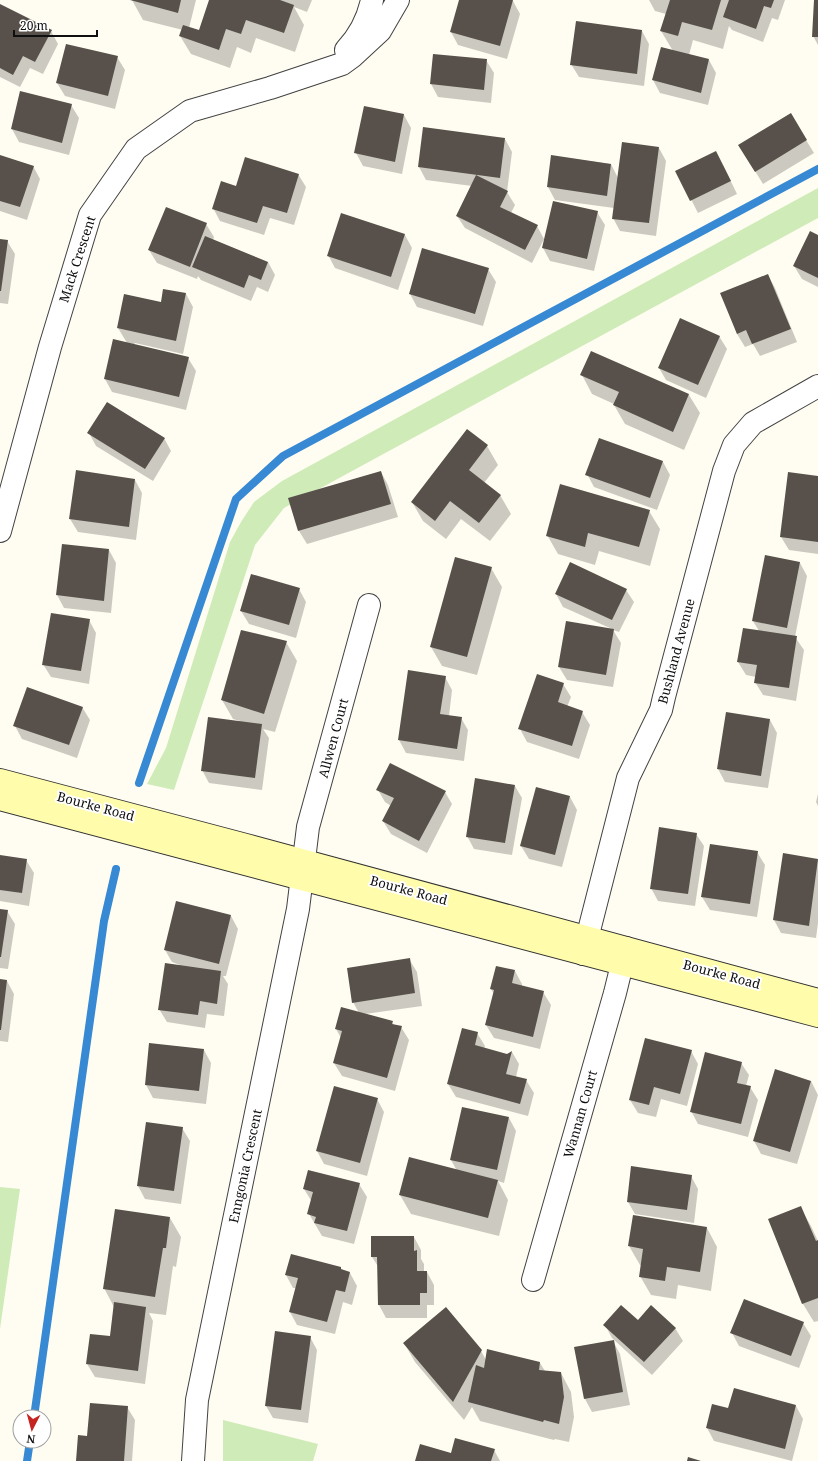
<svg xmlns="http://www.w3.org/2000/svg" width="818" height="1461" font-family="'Noto Serif',serif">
	<rect width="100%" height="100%" fill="#fffdf1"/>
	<path fill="#cfebb8" d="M818 188V218L284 508 255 545 174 790 147 784 166 748 230 542 241 522 254 502 282 481Z
		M0 1187 20 1189 0 1329Z
		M223 1420 318 1444 313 1461H223Z"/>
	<path fill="#0003" d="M132 0H196L189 28 199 32 210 0H312L307 12 294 7 304 25 295 52 256 38 251 53 237 47 230 68 191 54 180 36 183 30 143 20Z
		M460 0 513 1 520 14 507 59 458 45 451 32Z
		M649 0H785L778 20 772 18 763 42 732 30 729 26 723 49 693 40 689 55 709 60 716 73 708 105 660 93 653 80 673 51 661 31 666 14 655 11Z
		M815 0H818V45L813 36Z
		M0 5 51 31 58 44 43 74 30 68 20 87 0 77Z
		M642 31 649 44 644 86 579 77 571 64Z
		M434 55 486 60 494 73 491 103 438 97 431 84Z
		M117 57 125 70 115 109 65 96 57 83Z
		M71 105 79 118 69 155 19 142 12 129Z
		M790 114 814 153 763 184 747 158Z
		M404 115 411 128 402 174 363 166 356 153Z
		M505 139 512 152 507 192 515 205 511 213 537 226 544 239 532 263 465 228 457 216 472 186 426 180 419 167Z
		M659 148 666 161 656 236 620 231 613 218 614 208 555 200 548 187 552 156 611 164 618 178Z
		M0 156 33 166 40 179 27 220 0 211Z
		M723 165 737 194 698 213 677 172Z
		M298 174 306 187 294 225 270 218 264 235 220 221 213 208 237 187Z
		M554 202 597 212 605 225 594 271 550 261 543 248Z
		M342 214 405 235 412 248 398 290 335 268 328 255Z
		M206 224 214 237 213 240 268 262 275 275 268 292 257 287 251 301 201 280 198 276 197 279 157 263 149 250Z
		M818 236V287L802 279 794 266Z
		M0 240 7 241 15 254 8 304 0 303Z
		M488 269 496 282 483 326 417 307 410 294Z
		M768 275 775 288 797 342 760 356 753 344 745 347 737 334 722 294Z
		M164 290 186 294 193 307 183 354 135 343 134 345 188 358 196 371 186 410 112 392 105 379 127 343 118 328 125 296 162 303Z
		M719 336 727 349 706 398 666 380 659 368Z
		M582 375 689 395 700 413 684 450 625 424 614 405V404L592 394Z
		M467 430 487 446 498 465 484 483 500 495 511 514 490 541 461 519 446 539 423 521 412 502Z
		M89 433 164 438 171 451 153 481 96 446Z
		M599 439 663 462 670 475 657 510 594 487 587 474Z
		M381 472 388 485 398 517 307 544 299 531 290 499Z
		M818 477V554L789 550 781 537Z
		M135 480 142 493 136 540 78 532 70 519Z
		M649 511 660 529 650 566 599 551 595 565 558 554 547 535Z
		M109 550 116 563 111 613 64 608 57 595Z
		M766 557 800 563 807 576 795 637 804 650 796 701 763 695 755 682 756 677 746 675 738 662 759 631 753 621Z
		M491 568 502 587 477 675 442 666 431 647Z
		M299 589 306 602 296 638 249 624 241 611Z
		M626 590 634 602 619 632 613 630 621 643 613 687 567 680 559 667 612 629 563 607 556 594Z
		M89 620 96 633 89 684 51 677 43 664Z
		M286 642 297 661 275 732 263 729 269 738 262 790 209 783 202 770 240 721 233 719 222 700Z
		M445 677 452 690 449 716 461 718 468 730 464 761 406 753 399 740Z
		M563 684 571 697 567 707 582 712 590 725 579 759 527 742 520 729Z
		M82 707 90 720 77 758 22 739 15 726Z
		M770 720 777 733 768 788 725 782 718 769Z
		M515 786 522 798 512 855 474 849 467 836Z
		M378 790 445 792 452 804 427 853 391 834 383 821 391 806 385 802Z
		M818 794V806L816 802Z
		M570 797 577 810 562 867 529 859 521 846Z
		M696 834 704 846 695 906 658 901 651 888Z
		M757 852 765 865 757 917 710 910 702 897Z
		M784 854 818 860V923L816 938 781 933 774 920Z
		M0 856 26 860 34 873 29 906 0 901Z
		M0 910 7 911 15 924 8 969 0 968Z
		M231 916 238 929 226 976H223L228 984 224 1016 207 1014 205 1028 167 1022 159 1009 180 965 172 962 165 950Z
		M409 959 417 972 422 1006 365 1014 392 1022 394 1025 401 1027 409 1040 395 1091 342 1076 334 1063 341 1038 336 1029 359 1013 353 1002Z
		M515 971 522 984V986L543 992 551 1005 540 1049 494 1038 486 1025 494 994 491 989Z
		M0 980 7 981 14 994 8 1042 0 1041Z
		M477 1033 485 1046 484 1049 507 1055 512 1052 519 1064 516 1077 526 1080 534 1093 528 1116 456 1097 448 1084Z
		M204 1050 211 1063 206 1104 153 1098 146 1085Z
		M691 1051 698 1064 687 1106 661 1099 656 1117 638 1113 630 1100Z
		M741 1063 749 1075 746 1086 750 1087 758 1100 748 1137 698 1124 691 1111Z
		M811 1081 818 1095 797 1164 761 1154 754 1141Z
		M377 1099 384 1112 367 1176 324 1164 317 1151Z
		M509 1118 516 1131 504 1183 498 1181 508 1200 499 1236 411 1214 400 1195 457 1171 451 1160Z
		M182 1128 190 1141 181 1204 145 1199 138 1186Z
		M691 1176 698 1189 694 1223 635 1214 628 1202Z
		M359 1184 367 1197 354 1244 322 1236 309 1214 312 1202 304 1189Z
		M800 1207 811 1226 818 1241V1321L814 1322 803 1304 769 1220Z
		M170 1218 181 1237 176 1267 173 1266 166 1315 149 1313 153 1321 145 1384 95 1377 87 1364 110 1338 114 1307 104 1288Z
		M707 1228 717 1247 711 1291 678 1285 676 1299 651 1295 640 1276 642 1265H640L629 1246Z
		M372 1237H414L421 1250V1259L424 1264V1272H427L434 1285V1305H427V1318H386L379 1305V1268L372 1257Z
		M342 1271 350 1273 357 1286 352 1305 343 1302 335 1334 297 1325 290 1312 296 1288H293L286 1275Z
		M803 1323 811 1336 799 1368 739 1346 732 1333Z
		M605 1325 675 1328 683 1341 652 1375 612 1338Z
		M310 1337 317 1350 308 1423 273 1418 266 1406Z
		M613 1341 620 1354 630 1405 592 1412 585 1399 576 1347Z
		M404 1343 481 1351 486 1360 540 1363 545 1371 561 1373 571 1392 574 1417 569 1442 555 1439 554 1440 480 1421 472 1407 464 1420 415 1362Z
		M734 1390 796 1406 803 1419 792 1461 714 1441 707 1428 729 1409Z
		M127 1407 135 1420 132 1461H77L88 1437Z
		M494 1450 500 1461H416L451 1454Z"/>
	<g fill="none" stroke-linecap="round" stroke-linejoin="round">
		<path stroke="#3789d3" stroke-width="8" d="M139 783 236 499 283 456 818 169
			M34 1417 104 921 116 869
			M27 1461 30 1441"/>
	</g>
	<path fill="#58514b" d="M130 0H181L178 13Z
		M209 0H280L294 5 284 33 246 20 241 34 226 29 219 50 179 36 183 25 199 30Z
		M459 0H513L500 46 450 32Z
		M670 0H721L712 30 682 22 678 36 660 31Z
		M729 0H774L771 8 764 6 756 29 723 17Z
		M814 0H818V37H812Z
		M0 4 52 30 35 62 23 56 13 75 0 68Z
		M576 21 642 30 637 74 570 65Z
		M66 44 118 56 108 96 56 83Z
		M661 47 709 59 701 93 652 80Z
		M433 54 487 59 484 90 430 84Z
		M20 91 72 104 62 143 11 129Z
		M364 106 404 114 395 162 354 153Z
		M791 113 807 140 755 172 738 145Z
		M423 127 505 138 500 178 418 167Z
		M622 142 659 147 649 223 612 219Z
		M716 151 731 181 690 201 675 171Z
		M0 155 34 166 20 207 0 201Z
		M551 155 611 164 607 196 547 187Z
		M245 157 299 174 287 213 263 206 257 223 212 209 221 181 236 186Z
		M476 175 508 191 500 207 538 225 525 250 456 216Z
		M553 201 598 211 587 259 542 248Z
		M166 207 207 223 190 267 148 250Z
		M341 213 405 234 391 277 327 256Z
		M810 231 818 235V278L793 266Z
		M205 236 268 262 261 280 249 275 244 288 192 267Z
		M0 239 8 240 1 291H0Z
		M422 248 489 268 475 314 409 294Z
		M768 274 791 329 752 344 746 330 737 334 720 293Z
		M163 289 186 293 176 341 117 328 124 294 161 302Z
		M680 318 720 336 698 385 658 368Z
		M113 339 189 357 179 397 104 379Z
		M591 351 689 394 673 432 613 405 619 392 580 375Z
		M107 402 165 438 145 469 87 433Z
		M467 429 488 445 469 470 501 495 479 523 450 501 435 521 411 502Z
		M599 438 663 461 650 498 585 475Z
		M76 470 135 479 129 527 69 519Z
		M381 471 391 504 298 531 288 498Z
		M788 472 818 476V542L780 537Z
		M560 484 650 510 639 547 588 533 585 547 546 536Z
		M62 544 109 549 104 601 56 595Z
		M765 555 800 562 787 628 752 621Z
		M455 557 492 567 467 657 430 647Z
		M570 562 627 589 612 620 555 594Z
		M251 574 300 588 289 625 240 611Z
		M51 613 90 619 81 671 42 665Z
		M566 621 614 629 606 675 558 667Z
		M743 628 797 636 789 688 754 683 757 665 737 662Z
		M241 630 287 641 264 714 221 700Z
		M408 670 446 676 440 714 462 717 457 749 398 740Z
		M537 674 564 683 558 702 583 711 572 746 518 729Z
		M27 687 83 707 69 745 13 726Z
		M726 712 770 719 761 776 717 769Z
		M208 717 262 724 255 778 201 771Z
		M390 763 446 791 419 841 382 821 394 798 376 790Z
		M475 778 515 785 505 843 466 837Z
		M536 787 570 796 555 855 520 846Z
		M659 827 697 833 688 894 650 889Z
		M710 844 758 851 750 904 701 897Z
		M783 853 818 859 809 926 773 920Z
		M0 855 27 859 22 893 0 890Z
		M176 901 231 915 219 964 164 950Z
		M0 909 8 910 1 957H0Z
		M410 958 415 993 352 1003 347 968Z
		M165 963 221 971 217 1004 200 1001 198 1015 158 1010Z
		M496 966 515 970 512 983 544 991 533 1037 485 1025 494 990 490 989Z
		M0 979 7 980 1 1030H0Z
		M341 1007 393 1021 392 1024 402 1026 387 1078 333 1063 342 1031 335 1029Z
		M462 1028 478 1032 475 1045 507 1054 512 1051 506 1074 527 1079 520 1104 447 1084Z
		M645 1038 692 1050 680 1094 654 1087 649 1105 629 1100Z
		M149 1043 204 1049 199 1091 145 1085Z
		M705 1052 742 1062 737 1083 751 1086 741 1124 690 1112Z
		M775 1069 811 1081 790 1152 753 1141Z
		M334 1086 378 1098 360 1163 316 1151Z
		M462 1107 509 1117 497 1170 450 1160Z
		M146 1122 183 1127 174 1191 137 1186Z
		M409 1157 498 1180 488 1218 399 1195Z
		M631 1166 692 1175 687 1210 627 1202Z
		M308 1170 360 1183 347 1231 314 1223 316 1217 307 1214 313 1192 303 1189Z
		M801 1206 816 1241 818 1240V1298L802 1304 768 1219Z
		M115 1209 170 1217 166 1248H163L155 1297 103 1289Z
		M633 1215 707 1227 700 1272 667 1267 665 1281 639 1277 643 1249 628 1246Z
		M371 1236H414V1251L417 1250V1271H427V1293H420V1305H378L377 1257H371Z
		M291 1254 341 1267V1269L350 1272 345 1292 336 1290 327 1322 289 1312 298 1278 285 1275Z
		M744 1299 804 1322 791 1356 730 1333Z
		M114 1302 146 1307 138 1371 86 1364 90 1334 110 1336Z
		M621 1305 638 1320 651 1305 676 1328 644 1362 603 1325Z
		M446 1307 482 1350 453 1402 403 1343Z
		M275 1331 311 1336 301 1410 265 1406Z
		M614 1340 623 1392 584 1399 574 1347Z
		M487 1349 540 1362 539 1370 561 1372 564 1397 559 1424 544 1420 543 1422 468 1402 476 1365 484 1368Z
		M734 1388 796 1405 785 1449 706 1428 712 1404 728 1408Z
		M90 1403 128 1406 124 1461H76L78 1435 87 1436Z
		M455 1438 495 1449 491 1461H415L420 1444 451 1453Z
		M688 1457 701 1461H687Z"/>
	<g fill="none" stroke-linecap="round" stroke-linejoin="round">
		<defs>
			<path id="minor" d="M346 50C359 36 368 19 372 0
				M0 531 50 347 90 215 136 149 190 111 270 88 342 64 353 56 380 31 398 0
				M583 954 628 778 661 710 664 697 724 471 734 445 753 423 818 386
				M533 1280 615 993 626 948
				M193 1461 197 1400 298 909 308 827 369 605"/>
			<path id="secondary" d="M0 780 246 845 818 1000
				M0 799 818 1016"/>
		</defs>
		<use href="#minor" stroke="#424242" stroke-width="24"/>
		<use href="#secondary" stroke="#313131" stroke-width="24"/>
		<use href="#minor" stroke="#fff" stroke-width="22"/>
		<use href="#secondary" stroke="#fffcac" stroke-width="22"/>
	</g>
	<g text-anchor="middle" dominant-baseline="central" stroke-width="4" stroke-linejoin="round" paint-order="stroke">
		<g font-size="13" fill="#0f0f0f" stroke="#fff">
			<text transform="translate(77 259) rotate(-72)">Mack Crescent</text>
			<text transform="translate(676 651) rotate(-75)">Bushland Avenue</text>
			<text transform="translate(333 738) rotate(-75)">Allwen Court</text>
			<text transform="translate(96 806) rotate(15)">Bourke Road</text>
			<text transform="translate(409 890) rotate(15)">Bourke Road</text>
			<text transform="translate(722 974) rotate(15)">Bourke Road</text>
			<text transform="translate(580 1114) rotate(-74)">Wannan Court</text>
			<text transform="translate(245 1166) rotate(-78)">Enngonia Crescent</text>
		</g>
	</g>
	<g transform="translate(32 1429) rotate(186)"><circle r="19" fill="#ffffff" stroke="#9f9f9f"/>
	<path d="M0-3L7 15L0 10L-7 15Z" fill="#c52421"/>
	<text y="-6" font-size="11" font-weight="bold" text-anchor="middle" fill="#0f0f0f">N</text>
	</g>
	<path d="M14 30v6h83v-6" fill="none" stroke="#0f0f0f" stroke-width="2"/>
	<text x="20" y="30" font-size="12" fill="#0f0f0f" stroke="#ffffff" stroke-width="3" paint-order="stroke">20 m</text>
</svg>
